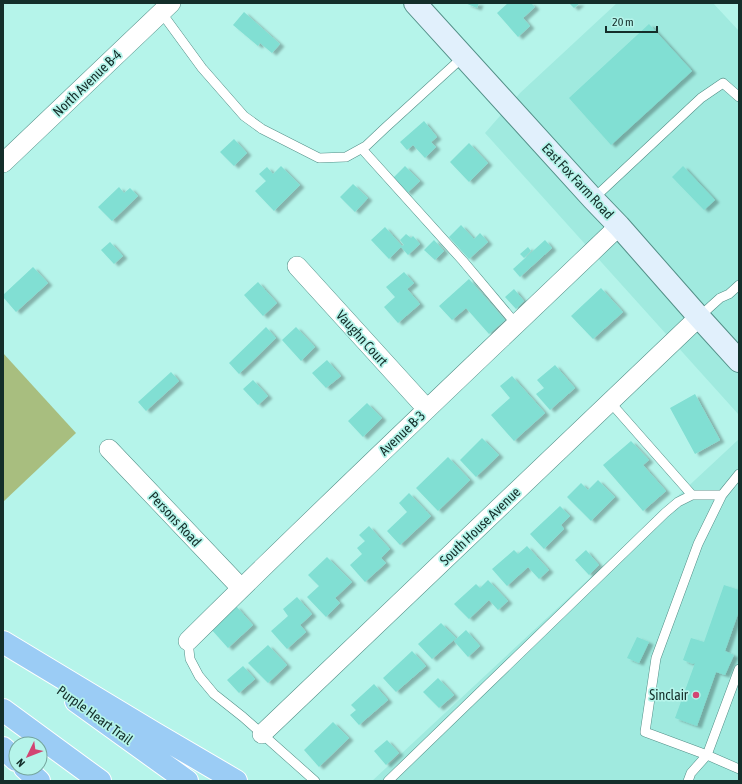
<svg xmlns="http://www.w3.org/2000/svg" width="742" height="784" font-family="'Asap Condensed',sans-serif">
	<defs>
		<filter id="shadow"><feDropShadow dx="4.5" dy="2.5" stdDeviation="1" flood-color="#0004"/></filter>
	</defs>
	<rect width="100%" height="100%" fill="#b5f4ea"/>
	<path fill="#a0eadf" d="M617 3H713L739 31V415L485 133 520 93Z
		M739 439V781H372Z"/>
	<path fill="#a8be7f" d="M3 353 76 433 3 502Z"/>
	<path fill="#81dfd3" filter="url(#shadow)" d="M465 3H479L477 8Z
		M508 3H531L535 7 523 18 530 26 518 37 497 13Z
		M569 3H580L574 8Z
		M244 12 280 44 272 53 260 43 258 46 233 25Z
		M649 24 692 71 611 145 569 98Z
		M424 121 437 137 431 142 436 147 425 158 413 145 407 150 400 142Z
		M234 139 247 153 234 166 220 152Z
		M469 143 488 163 469 182 450 162Z
		M281 166 300 185 274 211 255 191 266 181 259 174 267 167 273 174Z
		M405 166 420 181 407 193 393 178Z
		M683 166 715 200 704 210 672 177Z
		M353 184 368 198 355 212 340 197Z
		M119 187 124 193 130 188 138 196 112 221 98 207Z
		M461 225 474 239 480 233 488 242 469 259 449 237Z
		M385 227 402 246 404 245 400 240 406 234 411 238 413 236 420 244 408 255 401 247 389 259 371 240Z
		M434 240 444 251 435 260 424 250Z
		M545 240 552 248 520 277 513 269Z
		M110 242 123 256 114 264 101 250Z
		M528 247 531 251 524 258 520 254Z
		M33 267 48 283 16 312 3 297V295Z
		M404 272 414 283 407 289 420 304 398 323 384 307 395 297 386 287Z
		M469 279 505 320 489 334 466 308 452 320 439 306Z
		M258 282 277 303 263 316 244 295Z
		M601 288 623 312 593 339 571 316Z
		M514 289 524 301 516 309 505 297Z
		M266 327 276 338 239 374 229 363Z
		M296 327 315 347 301 361 282 340Z
		M327 360 341 376 326 388 312 373Z
		M555 365 575 388 550 410 536 394 544 388 537 380Z
		M171 372 179 381 146 411 138 402Z
		M512 376 545 413 514 441 491 415 510 398 500 386Z
		M253 380 268 396 258 405 243 389Z
		M695 394 720 440 695 454 670 408Z
		M367 403 382 418 363 437 348 421Z
		M482 438 499 455 476 477 460 460Z
		M631 441 649 460 643 465 666 491 643 511 603 465Z
		M448 457 470 480 438 511 416 488Z
		M598 480 615 497 591 521 567 497 581 483 588 490Z
		M409 493 431 516 400 545 387 531 407 512 399 503Z
		M560 506 570 516 561 525 564 529 544 549 530 534Z
		M369 526 390 549 381 558 386 563 365 582 350 565 362 554 357 548 365 541 359 535Z
		M527 546 549 570 539 579 528 567 507 586 492 569 514 550 518 554Z
		M586 550 599 565 589 575 575 560Z
		M327 557 352 582 335 598 340 603 326 617 307 597 319 586 308 575Z
		M488 580 508 601 498 610 489 600 469 619 454 604 476 584 480 588Z
		M724 585 739 590V611L725 651 734 655 725 675 716 672 697 726 675 718 695 663 693 664 683 660 691 638 704 642Z
		M297 597 312 614 300 625 306 632 287 649 271 631 288 616 283 609Z
		M236 606 253 625 228 648 211 629Z
		M441 623 456 638 432 659 418 644Z
		M466 630 480 646 468 657 454 641Z
		M637 637 649 642 639 663 627 658Z
		M268 645 287 665 268 683 248 663Z
		M412 651 426 666 396 692 383 678Z
		M243 666 255 679 239 693 227 680Z
		M438 678 454 695 439 708 423 692Z
		M374 684 388 700 359 725 350 715 356 710 351 705Z
		M333 722 349 738 319 767 304 750Z
		M387 740 399 753 386 765 374 751Z"/>
	<g fill="none" stroke-linecap="round" stroke-linejoin="round">
		<defs>
			<path id="service" d="M161 12 202 68 244 116 262 129 319 158 346 157 366 146 385 128 464 56
				M362 149 463 261 516 324
				M593 199 701 98 723 83 739 97
				M699 317 720 298 729 294 739 285
				M610 402 692 495
				M188 641 190 659 199 676 214 694 243 717 315 781
				M739 669 707 755 739 769
				M388 781 665 513 678 502 692 495H722
				M688 781 691 773 707 755 645 732 656 658 698 544 722 495 739 474"/>
			<path id="minor" d="M3 163 171 3
				M297 266 427 409
				M109 449 241 588
				M188 641C329 501 475 364 619 226
				M262 734 699 317"/>
			<path id="secondary" d="M415 3 593 199 619 226 699 317 739 361"/>
			<path id="motorway" d="M3 642 154 733 236 781
				M76 701 187 781
				M3 710 100 781
				M3 748 16 760
				M25 768 39 781"/>
		</defs>
		<use href="#service" stroke="#528f87" stroke-width="10"/>
		<use href="#minor" stroke="#528f87" stroke-width="20"/>
		<use href="#secondary" stroke="#528f87" stroke-width="24"/>
		<use href="#motorway" stroke="#fff" stroke-width="24"/>
		<use href="#service" stroke="#fff" stroke-width="9"/>
		<use href="#minor" stroke="#fff" stroke-width="19"/>
		<use href="#secondary" stroke="#e1f0fc" stroke-width="22"/>
		<use href="#motorway" stroke="#9bccf5" stroke-width="22"/>
	</g>
	<circle fill="#d24472" stroke="#b5f4ea" stroke-width="1.5" cx="696" cy="695" r="4"/>
	<g text-anchor="middle" dominant-baseline="central" stroke-width="3.5" stroke-linejoin="round" paint-order="stroke">
		<g font-size="14" fill="#142e2a" stroke="#b5f4ea">
			<text transform="translate(87 83) rotate(-44)">North Avenue B-4</text>
			<text transform="translate(578 181) rotate(47)">East Fox Farm Road</text>
			<text transform="translate(362 338) rotate(48)">Vaughn Court</text>
			<text transform="translate(402 433) rotate(-44)">Avenue B-3</text>
			<text transform="translate(175 519) rotate(47)">Persons Road</text>
			<text transform="translate(480 526) rotate(-44)">South House Avenue</text>
			<text transform="translate(95 715) rotate(36)">Purple Heart Trail</text>
		</g>
		<g font-size="14" fill="#142e2a" stroke="#b5f4ea" text-anchor="end">
			<text x="688" y="695">Sinclair</text>
		</g>
	</g>
	<rect width="742" height="784" fill="none" stroke="#142e2a" stroke-width="8"/>
	<g transform="translate(28 756) rotate(227)"><circle r="19" fill="#b5f4ea" stroke="#75a59d"/>
	<path d="M0-3L7 15L0 10L-7 15Z" fill="#d24472"/>
	<text y="-6" font-size="11" font-weight="bold" text-anchor="middle" fill="#142e2a">N</text>
	</g>
	<path d="M606 26v6h51v-6" fill="none" stroke="#142e2a" stroke-width="2"/>
	<text x="612" y="26" font-size="12" fill="#142e2a" stroke="#b5f4ea" stroke-width="3" paint-order="stroke">20 m</text>
</svg>
